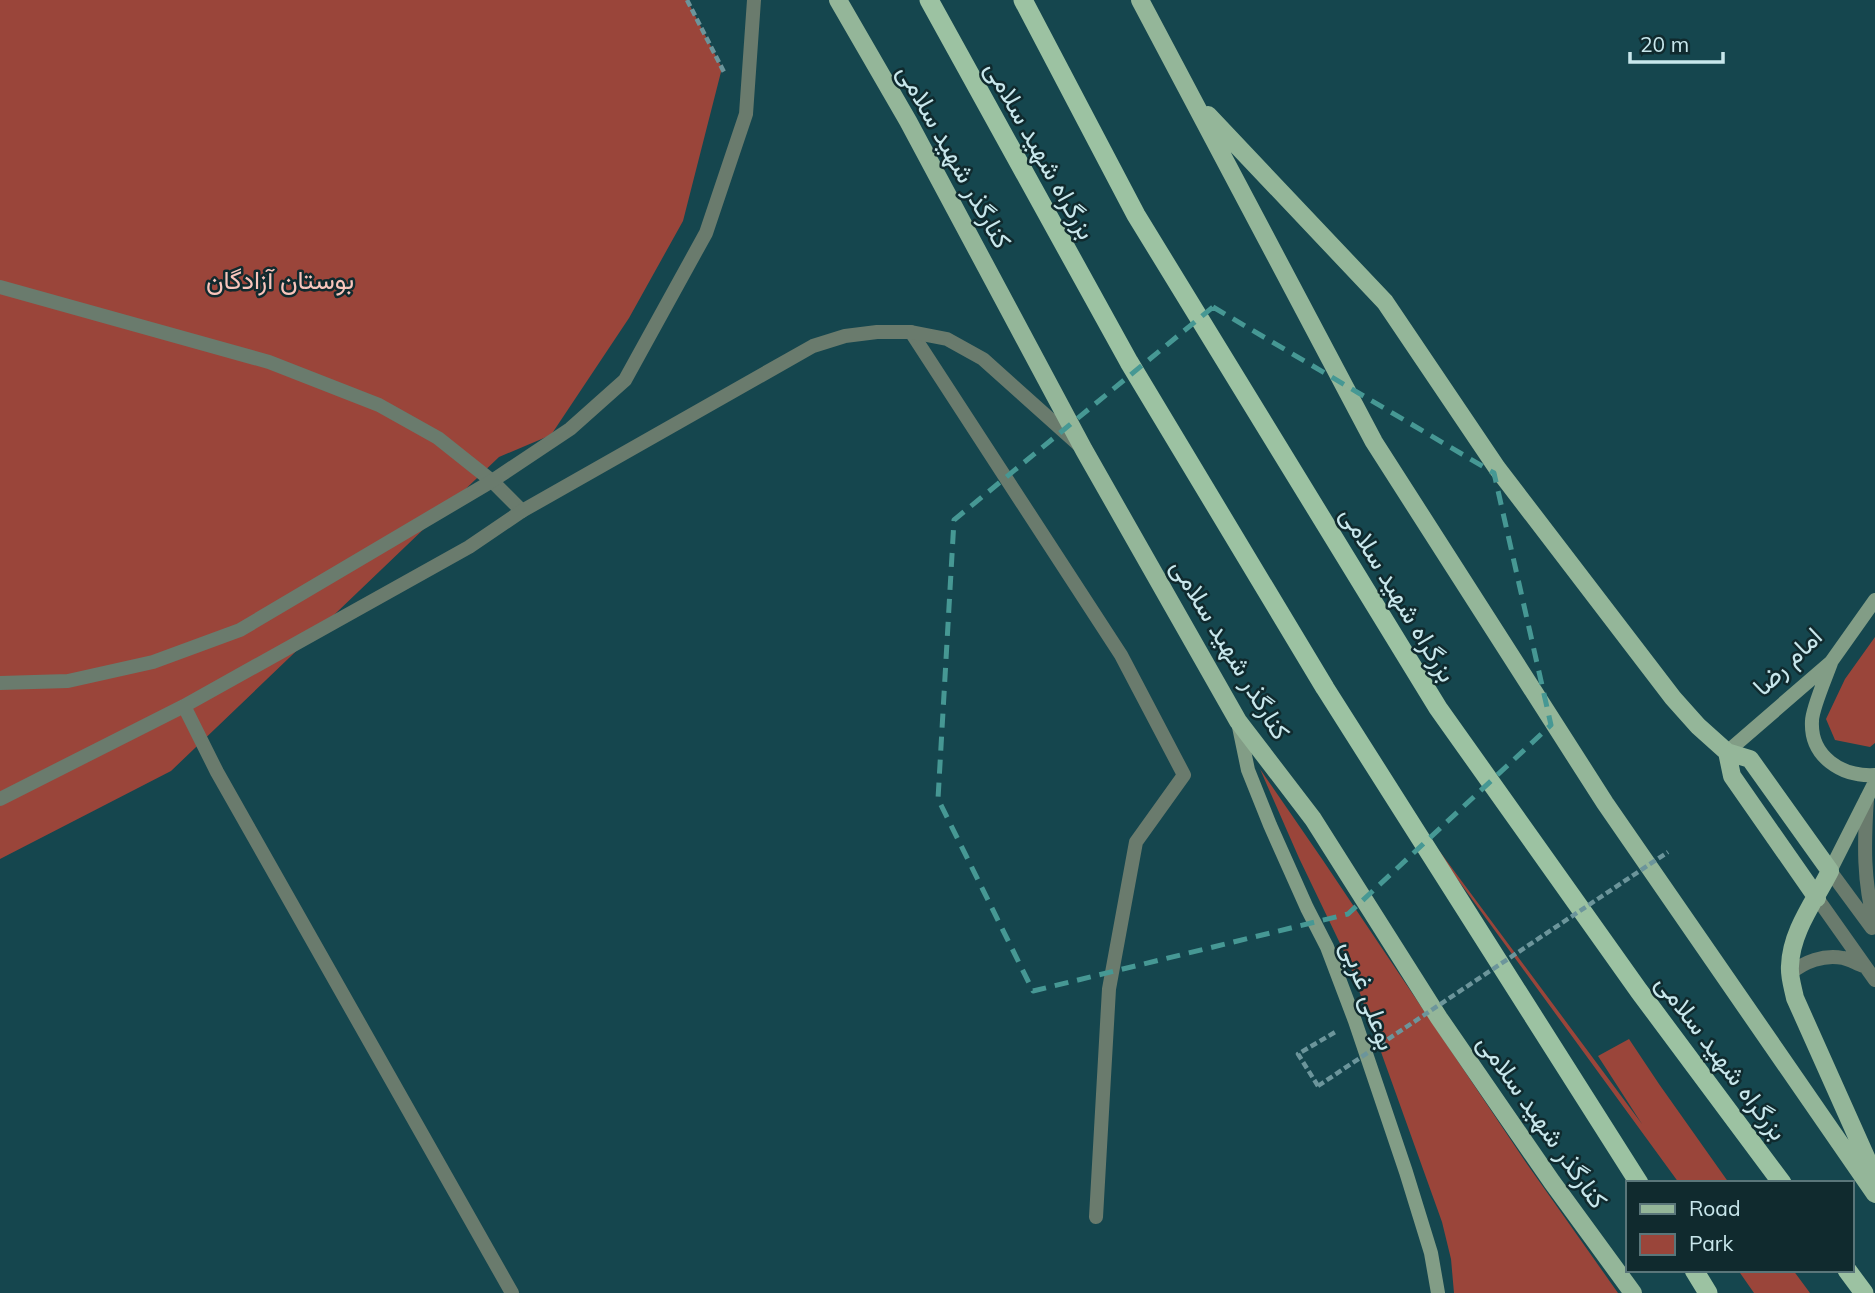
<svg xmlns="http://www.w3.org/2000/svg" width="1875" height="1293" font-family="Mulish,Vazirmatn,sans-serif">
	<rect width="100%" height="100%" fill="#15464e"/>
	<path fill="#9a453a" d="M0 0H687L722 68 683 221 629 318 551 435 499 457 171 771 0 859Z
		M1875 637V743L1870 747 1835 740 1826 719 1845 679Z
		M1299 662 1642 1124 1598 1056 1629 1039 1659 1084 1729 1183H1679Z
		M1260 769 1322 859 1527 1164 1618 1293H1454L1451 1259 1442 1222 1348 960 1299 858Z
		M1738 1270H1793L1810 1293H1754Z"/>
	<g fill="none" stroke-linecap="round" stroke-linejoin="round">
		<path stroke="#6c959b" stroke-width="4.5" stroke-dasharray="7 3.5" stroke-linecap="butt" d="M687 0 725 74
			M1318 1086 1298 1054 1337 1031"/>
		<path stroke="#6a7b6d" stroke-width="14" d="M0 287 269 362 379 405 438 438 492 481 522 511
			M911 332 1121 655 1184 775 1136 842 1109 989 1096 1217"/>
		<path stroke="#6a7b6d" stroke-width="14" d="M0 683 68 681 153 662 240 630 492 481 570 429 625 380 706 233 746 114 754 0
			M184 706 217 772 512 1293
			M1867 798C1864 843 1863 881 1875 925
			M0 799 184 706 469 547 522 511 813 346 845 336 877 332H911L947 339 983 359 1079 445
			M1830 871 1872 928
			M1817 898 1875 980
			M1791 973C1804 962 1824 954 1843 958 1850 959 1857 964 1864 966"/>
		<path stroke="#829d86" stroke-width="14" d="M1831 663C1826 677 1812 709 1812 721 1810 757 1842 777 1875 775
			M1238 722 1248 770 1270 825 1307 908 1327 947 1355 1021 1406 1172 1431 1253 1438 1293
			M1727 752 1831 662 1875 600
			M1830 871 1875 782"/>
		<path stroke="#94b699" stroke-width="18" d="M838 0 908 121 1084 450 1238 721 1313 819 1439 1018 1552 1182 1633 1293
			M1140 0 1374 442 1605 803 1875 1194
			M1208 115 1385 302 1497 468 1673 698 1698 726 1727 752 1750 759 1830 871C1815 901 1791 931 1790 966 1789 976 1793 988 1795 998L1875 1177
			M1727 752 1732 776 1817 898"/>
		<path stroke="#9cc2a2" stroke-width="19" d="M929 0 1129 362 1325 688 1639 1183
			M1023 0 1136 215 1438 708 1639 991 1782 1183
			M1694 1270 1708 1293
			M1847 1270 1864 1293"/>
		<path stroke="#6c959b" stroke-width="4.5" stroke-dasharray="7 3.5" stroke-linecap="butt" d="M1318 1086 1668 852"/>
	</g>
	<path fill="none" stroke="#469894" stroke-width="5" stroke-dasharray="14 9" stroke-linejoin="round" d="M1213 307 1494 473 1551 725 1348 914 1033 991 938 799 954 520Z"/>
	<g text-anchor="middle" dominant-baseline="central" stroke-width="5" stroke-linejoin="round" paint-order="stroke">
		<g font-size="26" fill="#c8e7ec" stroke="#102a2e">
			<text transform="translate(1041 150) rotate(61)">بزرگراه شهید سلامی</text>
			<text transform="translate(955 156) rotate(61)">کنارگذر شهید سلامی</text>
			<text transform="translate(1399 594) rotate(59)">بزرگراه شهید سلامی</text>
			<text transform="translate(1231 649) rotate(59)">کنارگذر شهید سلامی</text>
			<text transform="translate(1787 661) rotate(-44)">امام رضا</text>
			<text transform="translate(1369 995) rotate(70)">بوعلی غربی</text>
			<text transform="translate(1722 1057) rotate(53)">بزرگراه شهید سلامی</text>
			<text transform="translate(1543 1121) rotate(55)">کنارگذر شهید سلامی</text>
		</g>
		<g font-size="26" fill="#f9c5bc" stroke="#102a2e">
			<text x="280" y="279">بوستان آزادگان</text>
		</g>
	</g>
	<rect x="1626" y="1181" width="228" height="91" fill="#102a2e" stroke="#5a767a" stroke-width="2"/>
	<rect x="1640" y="1204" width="35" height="10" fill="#94b699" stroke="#5a767a" stroke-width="2"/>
	<text x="1689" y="1216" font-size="21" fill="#c8e7ec">Road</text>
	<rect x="1640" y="1234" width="35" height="21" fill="#9a453a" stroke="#5a767a" stroke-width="2"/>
	<text x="1689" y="1251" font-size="21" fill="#c8e7ec">Park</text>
	<path d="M1630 52v10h93v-10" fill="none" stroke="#c8e7ec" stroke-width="3.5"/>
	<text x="1640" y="52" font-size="21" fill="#c8e7ec" stroke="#102a2e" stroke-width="5" paint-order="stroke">20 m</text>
</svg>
